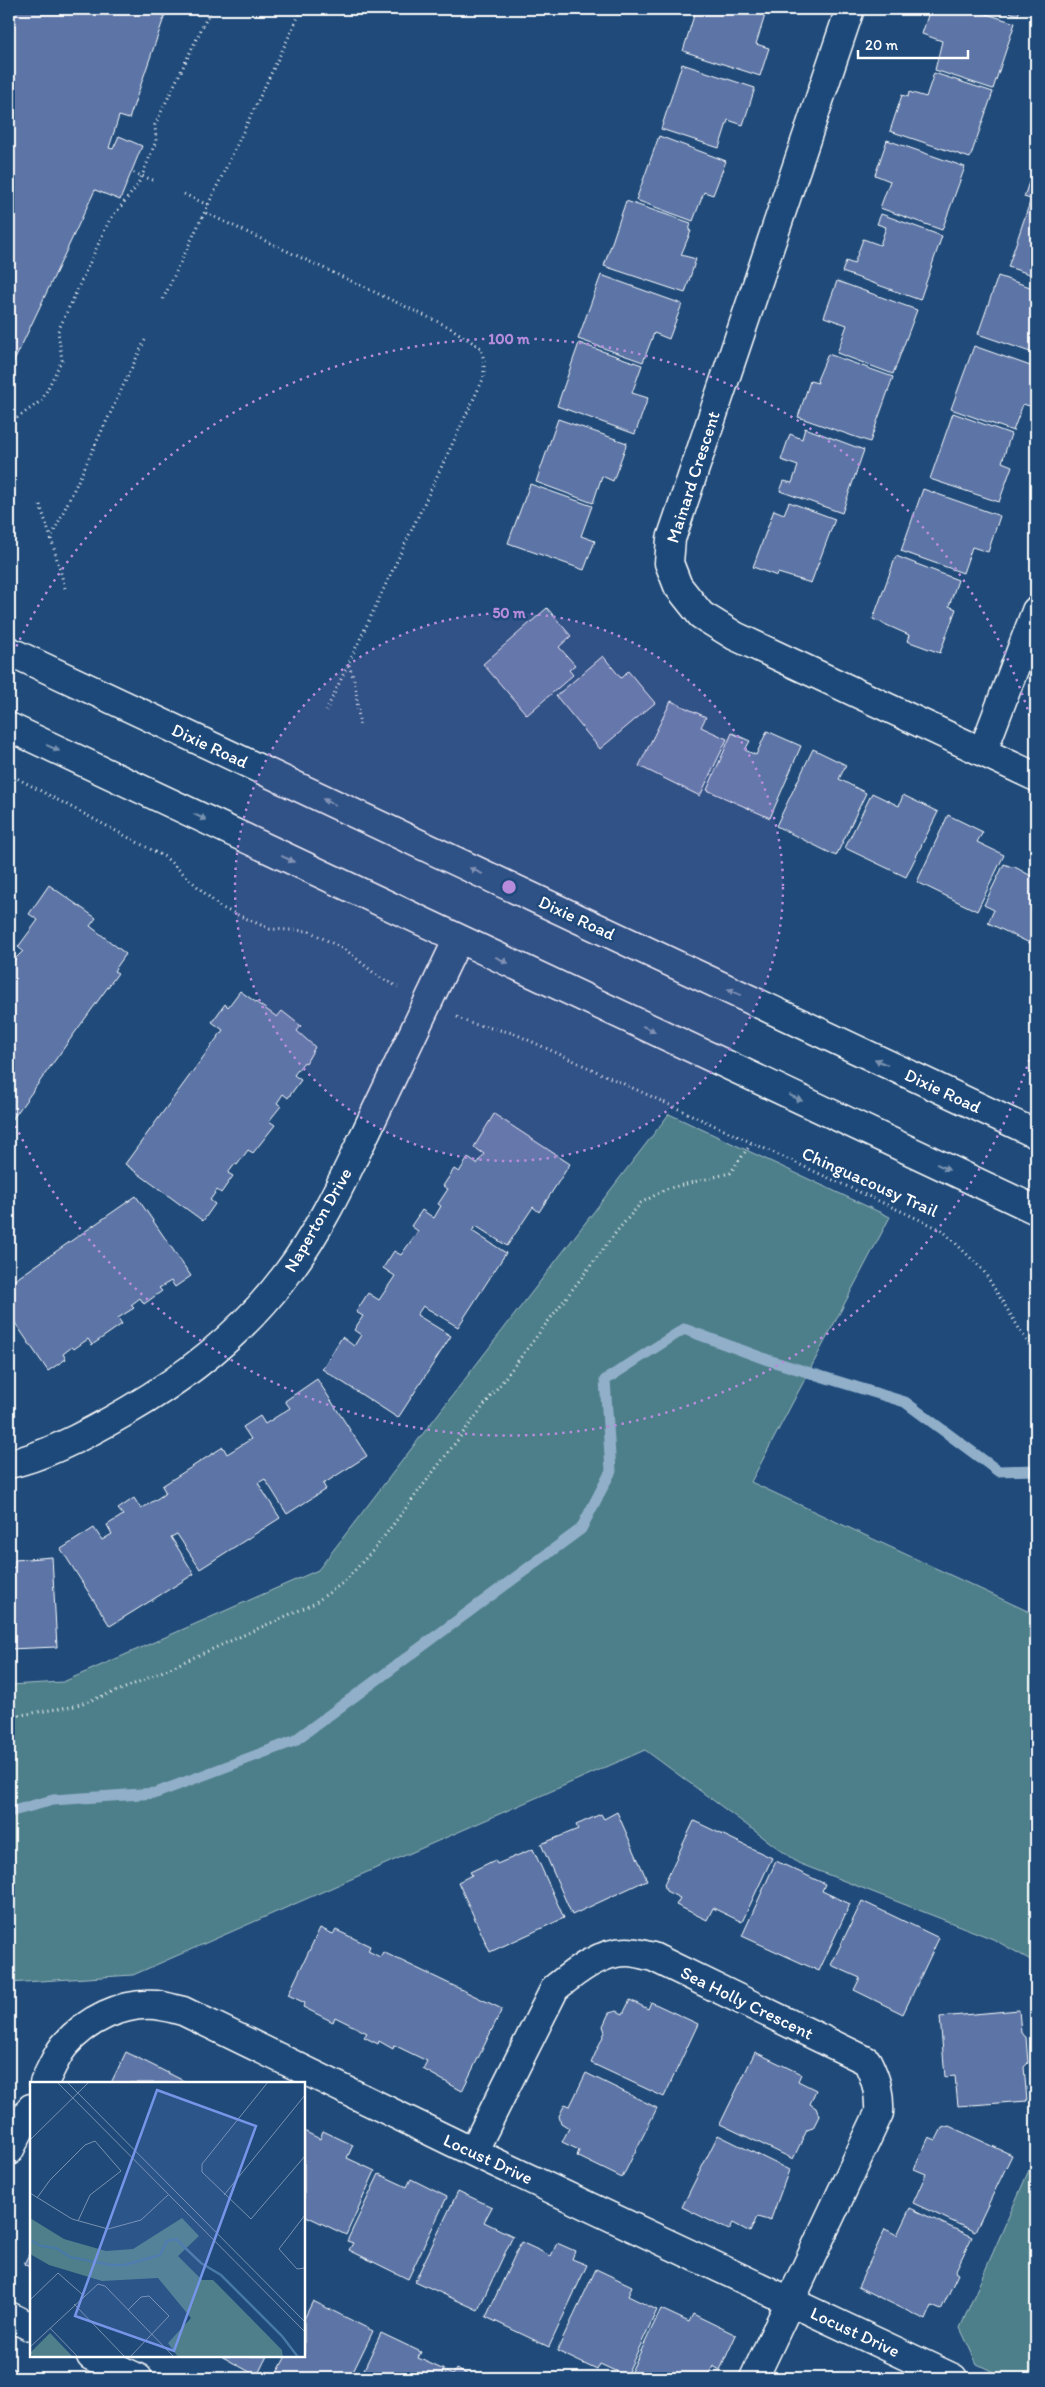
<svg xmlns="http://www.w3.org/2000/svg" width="1045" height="2387" font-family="Itim,sans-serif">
	<rect width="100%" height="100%" fill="#1f4a7a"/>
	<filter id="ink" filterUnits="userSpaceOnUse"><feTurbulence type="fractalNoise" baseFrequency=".02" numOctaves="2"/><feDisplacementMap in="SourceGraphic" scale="10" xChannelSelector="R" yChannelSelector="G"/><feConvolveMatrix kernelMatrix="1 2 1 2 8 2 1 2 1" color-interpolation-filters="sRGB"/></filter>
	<g filter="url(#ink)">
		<path fill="#4e7f8a" stroke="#a6bfc4" d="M669 1114 890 1217 751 1482 1036 1615V1963L993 1939 798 1863 645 1750 133 1975 9 1983V1685L63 1682 318 1570Z
			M1036 2154V2378H1006L977 2364 960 2328Z"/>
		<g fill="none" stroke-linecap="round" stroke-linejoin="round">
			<path stroke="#91afc9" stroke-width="11" d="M9 1812 53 1800 156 1793 294 1741 581 1529 611 1471 605 1380 684 1329 768 1360 905 1402 998 1471 1036 1470"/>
		</g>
		<path fill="#5c75a6" stroke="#fff" d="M9 9H167L129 119 119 116 109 148 113 149 119 136 142 146 120 200 95 190 9 372Z
			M696 9H755L766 12 756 44 769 48 760 76 683 51Z
			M930 9H971L1015 23 993 89 935 70 942 41 922 34Z
			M998 9H1020L1018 15Z
			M682 64 755 88 743 125 728 120 719 148 661 129Z
			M934 73 993 92 970 158 890 131 902 95 908 97 909 92 926 97Z
			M659 136 726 161 713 195 704 192 693 221 636 200Z
			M887 140 965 167 942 230 880 208 890 181 875 175Z
			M1036 161V201L1024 197Z
			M626 201 691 223 689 231H691L681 255 696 259 685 293 604 266Z
			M1030 202 1036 204V276L1008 267Z
			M881 214 942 236 920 300 842 272 846 261 854 264 863 239 880 245 886 227 877 224Z
			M601 275 682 304 669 339 654 333 643 362 578 339Z
			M998 276 1036 289V354L978 334Z
			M837 281 917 310 893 374 837 353 847 325 824 317Z
			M579 343 642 365 632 393 648 398 635 434 557 406Z
			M974 346 1036 368V408L1023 404 1013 431 951 409Z
			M828 354 893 377 870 442 798 417 810 381 818 383 817 380Z
			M953 413 1011 434 1002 462 1012 466 999 502 930 479Z
			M558 419 627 443 613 481 602 476 593 503 536 482Z
			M805 428 864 450 842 513 780 491 784 481 792 483 798 466 781 460 790 434 802 439Z
			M530 484 592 506 581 536 595 541 584 570 508 543Z
			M923 489 1000 516 988 552 972 547 963 573 901 551Z
			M789 502 835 519 811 583 778 573 777 576 753 567 774 510 784 514Z
			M896 556 958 580 949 606 956 609 940 653 907 641 909 635 873 619Z
			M547 608 571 636 559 647 575 665 569 670 573 675 527 715 483 664Z
			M603 656 621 678 628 671 655 703 600 749 556 696Z
			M671 701 706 717 701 727 727 739 700 796 639 766Z
			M767 731 801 746 770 818 707 790 732 733 750 741 745 750 756 755Z
			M813 749 846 765 839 779 866 793 836 856 776 826Z
			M872 793 899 806 903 795 938 812 906 877 845 848Z
			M948 815 983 832 977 842 1004 855 977 911 917 882Z
			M1004 864 1012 867 1013 866 1033 877 1036 868V946L988 923 994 910 984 905Z
			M49 885 96 918 90 926 126 954 114 971 118 973 9 1124V965L23 951 18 947 38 920 29 914Z
			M240 991 277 1017 282 1011 301 1026 297 1031 315 1047 306 1063 304 1062 294 1075 301 1080 288 1098 283 1094 277 1103 281 1106 269 1121 275 1125 253 1153 248 1150 237 1165 235 1164 228 1173 233 1176 221 1193 217 1190 210 1200 215 1204 203 1221 125 1164 223 1030 212 1022 225 1004 228 1007Z
			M494 1114 570 1164 539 1212 533 1207 507 1246 476 1226 472 1231 506 1253 458 1327 423 1306 417 1315 451 1336 398 1418 322 1369 342 1337 354 1346 361 1335 354 1330 363 1316 356 1312 368 1293 379 1300 395 1276 383 1268 394 1251 401 1255 418 1231 411 1226 422 1210 434 1218 441 1206 438 1204 448 1189 443 1186 454 1169 459 1172 468 1158 477 1164 484 1154 474 1147Z
			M136 1196 191 1276 175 1287 171 1281 159 1288 162 1291 144 1304 140 1298 131 1305 134 1308 118 1318 122 1324 92 1345 88 1339 74 1349 72 1347 63 1354 66 1359 48 1371 9 1314V1284Z
			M317 1379 367 1456 323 1484 326 1489 287 1514 265 1479 258 1483 280 1518 200 1569 177 1534 171 1537 194 1574 110 1626 61 1549 94 1528 102 1540 112 1534 107 1525 123 1515 118 1509 134 1498 141 1509 166 1493 162 1486 223 1447 227 1454 251 1439 243 1427 260 1416 265 1424 290 1408 285 1401Z
			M52 1557 57 1647 9 1649V1568L15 1567V1560Z
			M617 1812 647 1880 572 1915 541 1844 578 1829 576 1825 601 1814 604 1819Z
			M694 1821 772 1858 742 1922 713 1908 707 1920 676 1905 680 1898 666 1891 664 1884Z
			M533 1849 564 1918 490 1952 458 1882 472 1875 470 1872 495 1860 497 1864Z
			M776 1861 825 1884 822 1891 850 1904 819 1971 742 1936Z
			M862 1901 939 1938 903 2014 854 1990 860 1978 831 1965Z
			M320 1928 333 1934 336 1930 370 1946 368 1951 380 1957 383 1952 502 2009 462 2091 423 2069 427 2061 394 2045 393 2049 379 2041 378 2044 364 2037 367 2033 335 2017 333 2022 303 2007 305 2003 288 1995Z
			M630 2000 648 2009 651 2002 698 2024 664 2097 591 2063 605 2032 603 2026 609 2013 617 2011 623 2014Z
			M1019 2010 1021 2033 1026 2037 1028 2063 1024 2067 1027 2101 958 2106 955 2076 945 2077 940 2017Z
			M126 2052 188 2083H111Z
			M755 2052 801 2074 798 2081 816 2090 810 2104 816 2108 819 2116 813 2128 807 2130 793 2159 720 2124Z
			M586 2073 657 2108 622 2178 577 2156 579 2150 562 2142 569 2128 561 2123 559 2116 565 2104 570 2106Z
			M949 2126 1012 2155 975 2232 913 2203 926 2174 914 2169 929 2137 936 2140 942 2128Z
			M304 2131 320 2139 323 2131 353 2145 347 2158 375 2171 346 2235 304 2215Z
			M718 2135 789 2170 771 2219 768 2220 757 2217 750 2232 733 2223 729 2230 682 2207Z
			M379 2174 407 2187 411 2179 447 2197 408 2279 349 2250 353 2243 347 2241Z
			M458 2191 492 2207 484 2222 513 2236 478 2310 415 2281Z
			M910 2208 972 2237 955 2272 958 2274 941 2310 932 2306 926 2320 858 2287 885 2229 897 2235Z
			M521 2242 551 2256 557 2243 575 2251 572 2259 587 2265 549 2347 486 2317Z
			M31 2250V2268L24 2264Z
			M596 2269 632 2286 628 2296 657 2310 626 2376 600 2364 597 2370 557 2351Z
			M313 2301 373 2331 350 2378H282L276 2375 286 2356H304V2319Z
			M661 2309 689 2322 693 2314 736 2335 720 2370 713 2366 707 2378H628Z
			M381 2333 421 2352 418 2358 444 2370 441 2378H360Z
			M221 2356H267L257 2376Z
			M9 2366 16 2370 13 2376 18 2378H9Z
			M456 2369 475 2378H443L446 2372 453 2375Z"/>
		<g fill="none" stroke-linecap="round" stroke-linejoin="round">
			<defs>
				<path id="street" d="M850 9 671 539 669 563 678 586 701 615 735 636 1036 777
					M983 751 1036 611
					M9 1464C48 1456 95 1430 129 1410 189 1375 244 1331 286 1275 319 1232 343 1180 367 1130 397 1067 427 1003 458 939
					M44 2083C50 2071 56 2056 64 2046 86 2020 122 2002 156 2005 165 2006 174 2009 183 2011L473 2152 953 2378
					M9 2151 31 2108
					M473 2152 555 1988C575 1972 599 1952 627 1952 635 1952 645 1955 653 1957L867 2061C876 2079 880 2093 879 2113L754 2378
					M9 2316 31 2327
					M91 2356 138 2378"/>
				<path id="secondary" d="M9 651 1036 1134
					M9 727 1036 1210"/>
			</defs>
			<use href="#street" stroke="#fff" stroke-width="31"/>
			<use href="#secondary" stroke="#fff" stroke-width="31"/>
			<path stroke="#fff" stroke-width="3" stroke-dasharray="1 4" stroke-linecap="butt" d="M153 180 142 176 156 141 155 125 211 9
				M184 194 210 206
				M206 213 449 327 481 348 484 361V377L326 711
				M163 299 302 9
				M9 424 42 400 62 360 58 331 109 221 137 186 142 176 132 172
				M40 505 51 538
				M65 588 51 538 145 340
				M349 665 355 683 360 727
				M9 774 165 857 220 907 270 929 309 931 347 951 379 977 398 987
				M457 1017 469 1023 513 1033 942 1230 983 1270 1036 1356
				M9 1717 74 1706 123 1689 313 1604 344 1582 376 1547 617 1231 641 1203 666 1189 730 1173 751 1144"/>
			<use href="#street" stroke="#1f4a7a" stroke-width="28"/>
			<use href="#secondary" stroke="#1f4a7a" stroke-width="28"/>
		</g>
		<defs><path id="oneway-solid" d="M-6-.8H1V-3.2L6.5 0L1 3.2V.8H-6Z" transform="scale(1.25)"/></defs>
		<g fill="#7992af">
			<use href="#oneway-solid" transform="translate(53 748) rotate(25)"/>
			<use href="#oneway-solid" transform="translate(329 802) rotate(-155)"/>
			<use href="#oneway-solid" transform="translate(200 817) rotate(25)"/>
			<use href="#oneway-solid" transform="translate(288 859) rotate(25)"/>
			<use href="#oneway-solid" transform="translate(476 871) rotate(-155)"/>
			<use href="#oneway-solid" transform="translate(502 960) rotate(25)"/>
			<use href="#oneway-solid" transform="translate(734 992) rotate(-155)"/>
			<use href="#oneway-solid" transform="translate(649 1029) rotate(25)"/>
			<use href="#oneway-solid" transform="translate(881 1062) rotate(-155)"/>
			<use href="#oneway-solid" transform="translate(796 1098) rotate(25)"/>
			<use href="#oneway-solid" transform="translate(943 1167) rotate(25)"/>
		</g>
	</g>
	<circle cx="509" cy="887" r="274" fill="#b68bdc" fill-opacity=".12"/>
	<g fill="none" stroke="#b68bdc" stroke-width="2.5" stroke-dasharray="2.5 5">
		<circle cx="509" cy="887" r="274"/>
		<path d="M1036 1038A548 548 0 0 1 10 1114M10 660A548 548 0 0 1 1036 736"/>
	</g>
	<g text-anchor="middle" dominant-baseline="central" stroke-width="5" stroke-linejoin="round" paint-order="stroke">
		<g font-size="18" fill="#fff" stroke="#1f4a7a">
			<text transform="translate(693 477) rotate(-72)">Mainard Crescent</text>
			<text transform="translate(210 746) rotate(25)">Dixie Road</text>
			<text transform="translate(577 918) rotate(25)">Dixie Road</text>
			<text transform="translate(943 1091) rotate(25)">Dixie Road</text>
			<text transform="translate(870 1182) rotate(24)">Chinguacousy Trail</text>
			<text transform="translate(318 1220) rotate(-60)">Naperton Drive</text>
			<text transform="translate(747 2003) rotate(26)">Sea Holly Crescent</text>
			<text transform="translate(488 2159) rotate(25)">Locust Drive</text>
			<text transform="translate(855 2332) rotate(25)">Locust Drive</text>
		</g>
	</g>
	<g transform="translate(30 2082)">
		<rect width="275" height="275" fill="#1f4a7a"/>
		<path d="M0 136 34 157 76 169 103 167 152 136 169 154 148 174 172 198H183L192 207 252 268 253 275H148L138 261 161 236 128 196 72 199 19 183 0 172ZM20 251 21 252 43 275H4L0 271Z" fill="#4e7f8a"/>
		<path fill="none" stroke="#487aa5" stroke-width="2.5" d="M0 158 11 164 26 166 40 175 80 183H95L130 173 137 159 146 157 171 181 191 193 252 254 268 275"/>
		<path fill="none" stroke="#7992af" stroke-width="1" d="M27 0 275 250M37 0 275 240M238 0 172 82V90L221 137 275 74M0 58 59 0M0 111 42 137 78 147 111 138 138 113M194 113 275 13M7 116 20 98 55 63 65 59 91 89 60 113 48 139M275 133 249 167 267 187 275 186M0 218 28 191 53 213M44 222 95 275M98 228 111 215 119 214 139 234 100 275M20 246 48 275M0 265 68 202 75 204 144 275"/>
		<path fill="#7795e8" fill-opacity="0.15" stroke="#7795e8" stroke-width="2.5" d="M127 8 226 44 144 269 45 234Z"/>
		<rect width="275" height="275" fill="none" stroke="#fff" stroke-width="2.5"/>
	</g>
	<circle cx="509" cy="887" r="8" fill="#b68bdc" stroke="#1f4a7a" stroke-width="2.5"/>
	<g font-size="15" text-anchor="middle" font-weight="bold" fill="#b68bdc" stroke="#1f4a7a" stroke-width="5" stroke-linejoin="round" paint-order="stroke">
		<text x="509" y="344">100 m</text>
		<text x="509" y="618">50 m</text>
	</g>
	<rect width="1045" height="2387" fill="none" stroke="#1f4a7a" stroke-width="30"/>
	<rect x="15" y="15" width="1015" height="2357" fill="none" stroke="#fff" stroke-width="2" filter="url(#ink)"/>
	<path d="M858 50v8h110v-8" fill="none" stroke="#ffffff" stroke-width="2.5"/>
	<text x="865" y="50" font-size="15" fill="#ffffff" stroke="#1f4a7a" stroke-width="4" paint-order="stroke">20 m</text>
</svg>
